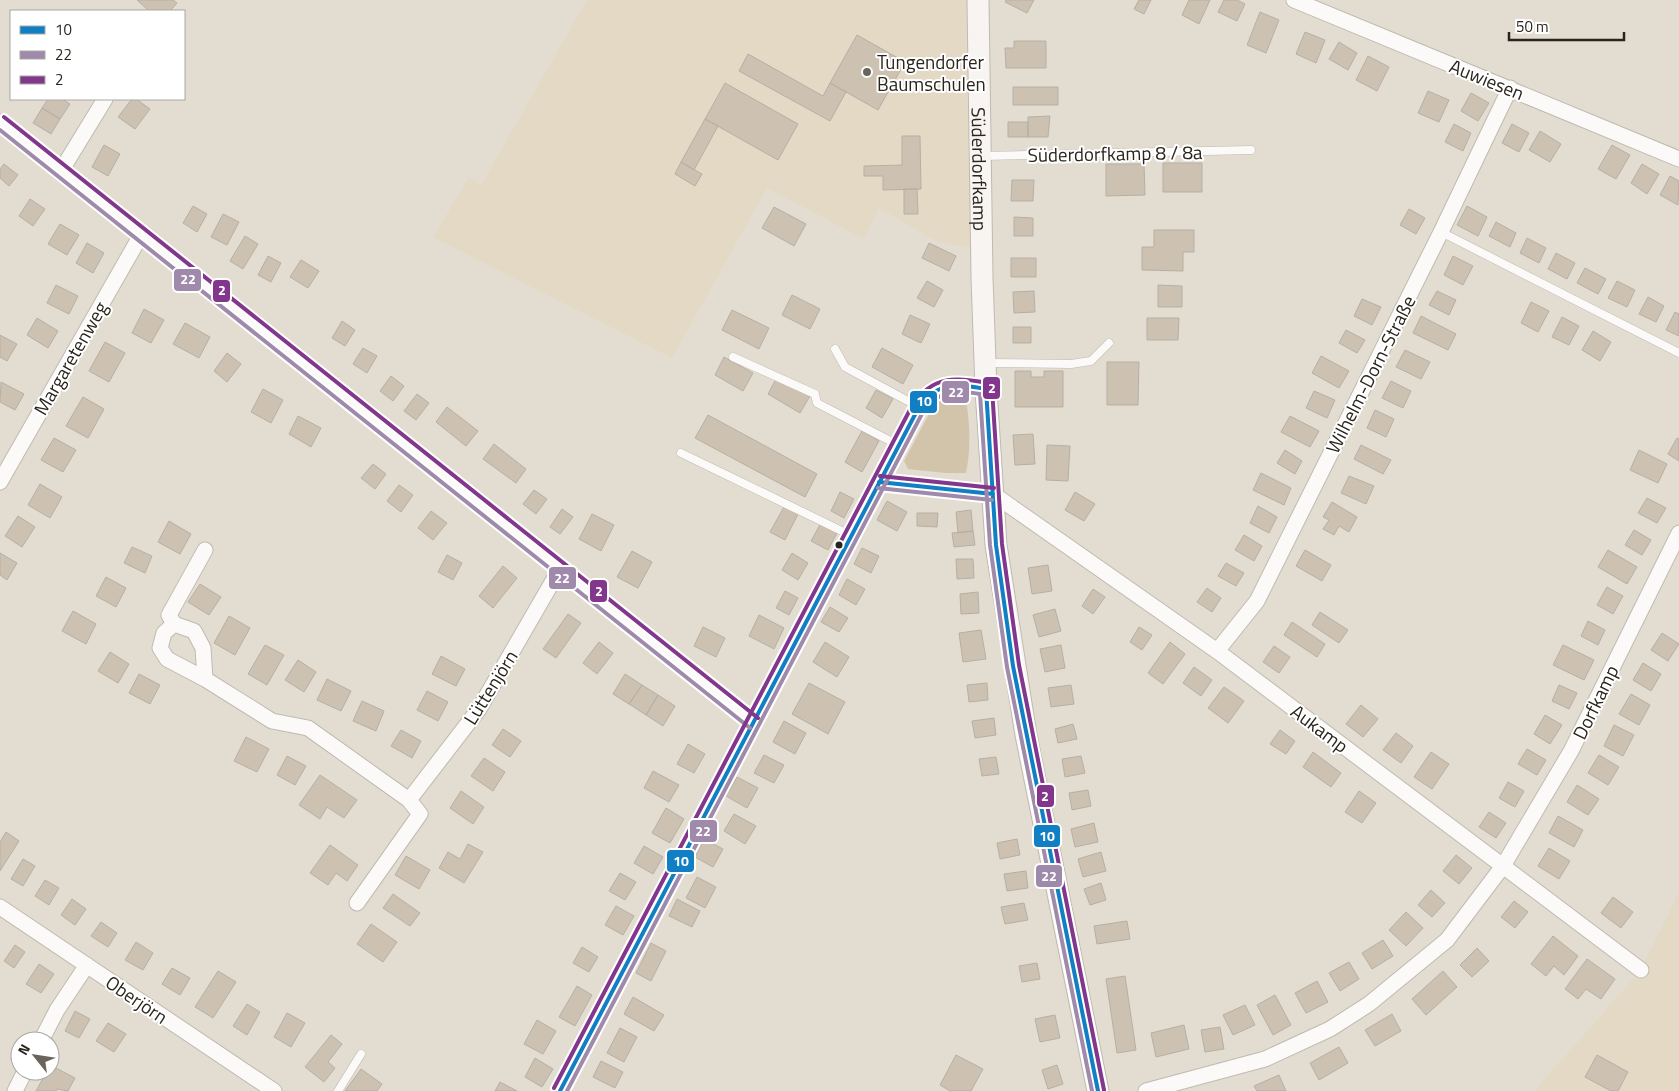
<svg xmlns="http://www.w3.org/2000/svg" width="1679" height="1091" font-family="'Titillium Web',sans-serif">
	<rect width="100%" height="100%" fill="#e3ddd1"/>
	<path fill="#e4d9c4" d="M587 0H966L970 247 938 242 879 208 864 239 767 188 672 358 433 237 469 177 481 185Z
		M1679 892V1091H1534L1641 970Z"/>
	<path fill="#d2c4aa" d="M954 394 966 400C970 424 971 449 966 473H945L908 469 904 461 937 399Z"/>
	<path fill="#cdc2b1" stroke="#b5afa6" d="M137 0H173L177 3 170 11H149Z
		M1006 0H1034L1027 13 1005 2Z
		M1139 0H1151L1144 14 1134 9Z
		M1189 0H1210L1199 24 1182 15Z
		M1224 0H1237L1245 4 1237 21 1218 12Z
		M1260 12 1279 20 1266 53 1247 45Z
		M1305 32 1325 40 1316 63 1296 54Z
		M857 35 905 62 878 110 830 83Z
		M1014 41H1046V68H1006L1005 48H1014Z
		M1339 42 1357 53 1348 70 1329 59Z
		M748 54 823 96 830 83 846 92 830 121 739 71Z
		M1368 56 1389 67 1377 91 1356 80Z
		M725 83 798 124 778 160 705 119Z
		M1013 87H1058V105H1013Z
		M1428 91 1449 100 1439 122 1418 113Z
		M1471 93 1489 103 1478 121 1461 111Z
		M48 99H62L70 104 60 119 42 108Z
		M132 99H136L150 109 135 129 118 117Z
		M42 108 60 119 51 134 33 123Z
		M1050 116 1048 137H1028V117Z
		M705 119 718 126 694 170 681 162Z
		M1008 122H1028V137H1008Z
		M1454 124 1471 133 1463 151 1445 142Z
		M1512 124 1529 133 1519 152 1502 143Z
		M1540 131 1561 144 1550 162 1529 150Z
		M902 136H920L921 189 883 190V176H864V166L902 165Z
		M104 145 120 154 108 176 92 167Z
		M1612 145 1630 155 1616 179 1598 169Z
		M681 162 702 174 695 186 675 174Z
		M1163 163H1202V192H1163Z
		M4 164 18 175 9 186 0 178V169Z
		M1106 164H1144L1145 195 1106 196Z
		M1642 164 1659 174 1647 194 1631 183Z
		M1670 176 1679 181 1678 205 1660 195Z
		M1012 180H1034L1033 201H1011Z
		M904 189H917L918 214H904Z
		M30 199 45 209 33 226 19 216Z
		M193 206 207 214 197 232 183 223Z
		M1467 206 1487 217 1478 236 1457 225Z
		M774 207 806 224 794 246 762 228Z
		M1409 209 1425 218 1416 234 1400 225Z
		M223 214 239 222 227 245 211 237Z
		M1014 217 1033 218V236H1014Z
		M1496 222 1516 233 1510 247 1489 236Z
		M60 224 79 235 67 255 48 244Z
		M1154 230H1194V252H1183V271L1142 270V247H1154Z
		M245 236 258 244 243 269 230 261Z
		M1527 238 1546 248 1539 263 1520 253Z
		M87 243 104 253 93 273 76 263Z
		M929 243 956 256 949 271 922 258Z
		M1556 253 1575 263 1567 279 1548 269Z
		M268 256 281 263 271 282 258 275Z
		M1453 256 1473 266 1463 285 1444 275Z
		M1011 258H1036V277H1011Z
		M301 260 319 271 308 288 290 277Z
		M1585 268 1606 279 1598 294 1577 283Z
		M927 281 943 290 934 307 917 298Z
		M1617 281 1635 290 1627 307 1608 298Z
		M56 285 78 296 69 314 47 303Z
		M1158 285 1182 286V307H1158Z
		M1034 291 1035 312 1014 313 1013 292Z
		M1437 291 1456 300 1449 315 1429 305Z
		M792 295 820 309 810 329 782 315Z
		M1648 297 1664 306 1656 322 1639 314Z
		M1362 299 1381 307 1372 325 1354 316Z
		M1531 302 1549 311 1538 332 1521 323Z
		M144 309 164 320 151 343 132 333Z
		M732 310 769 328 759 349 722 330Z
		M1675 312 1679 314V336L1666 330Z
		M910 315 930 324 921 343 902 334Z
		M1421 316 1456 334 1448 350 1413 333Z
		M1562 317 1579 326 1569 345 1552 337Z
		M37 318 58 331 48 348 27 335Z
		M1147 318H1179L1178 340H1147Z
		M342 321 355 330 345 346 332 338Z
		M185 323 210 337 199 358 173 344Z
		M1013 327H1031V343H1013Z
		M1346 330 1365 340 1357 353 1339 343Z
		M1593 331 1611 342 1600 361 1582 350Z
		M0 335 17 344 7 361 0 357Z
		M105 342 125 353 109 382 89 371Z
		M363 348 377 356 367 373 353 364Z
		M882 348 913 365 903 384 872 367Z
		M1405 350 1430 362 1421 379 1396 367Z
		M227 353 241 364 227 382 214 371Z
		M1321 356 1349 371 1339 388 1312 373Z
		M724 357 753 373 743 391 715 375Z
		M1107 362H1139L1138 405H1107Z
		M1015 371H1031V377H1044V371H1063V407H1015Z
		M391 376 404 386 393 401 380 391Z
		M777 377 810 396 800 413 768 394Z
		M1391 381 1411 391 1403 408 1382 398Z
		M1 382 24 394 15 410 0 402Z
		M263 389 283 400 271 423 251 412Z
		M876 390 893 399 882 418 866 408Z
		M1314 391 1335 400 1327 418 1306 408Z
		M417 394 429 403 416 420 404 411Z
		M83 397 104 409 88 438 66 426Z
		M447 407 478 431 466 446 436 422Z
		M1375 410 1394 419 1386 437 1367 428Z
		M708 415 817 474 805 497 695 438Z
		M298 416 321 428 311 447 289 434Z
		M1290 416 1319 431 1310 447 1281 432Z
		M862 431 879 441 862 472 845 462Z
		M1033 434 1035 464 1015 465 1013 435Z
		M54 438 76 450 63 472 41 460Z
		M1677 438 1679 439V461L1668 454Z
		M494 444 526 469 516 483 483 459Z
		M1047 445 1070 446 1068 481 1046 480Z
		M1361 445 1391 460 1383 474 1354 459Z
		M1285 450 1302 461 1295 474 1277 463Z
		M1639 450 1667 464 1658 483 1630 470Z
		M373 464 386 474 375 489 361 478Z
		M1261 473 1291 488 1284 505 1253 490Z
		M1349 476 1374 486 1366 504 1341 493Z
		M40 484 62 497 50 518 28 505Z
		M399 485 413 495 401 512 387 501Z
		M534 490 547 499 536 514 523 504Z
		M840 492 854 499 844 518 831 511Z
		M1075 492 1095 504 1084 521 1065 510Z
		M1647 498 1666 508 1657 523 1638 513Z
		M887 501 907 512 897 531 877 520Z
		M1332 502 1357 517 1349 532 1339 526 1334 535 1323 529 1329 520 1323 517Z
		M1258 506 1277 517 1269 533 1250 523Z
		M784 507 798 514 785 540 770 532Z
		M562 509 573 517 560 534 550 527Z
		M971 510 973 531 958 533 956 512Z
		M431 511 447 523 433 540 418 528Z
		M917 513H938L937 527 917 526Z
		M592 514 614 525 601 551 579 539Z
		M18 516 35 527 22 547 5 536Z
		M169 521 191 534 180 554 158 542Z
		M821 523 838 531 828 550 811 541Z
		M1634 530 1651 540 1642 555 1625 545Z
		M973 531 975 545 954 547 952 533Z
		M1244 535 1262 546 1254 561 1235 550Z
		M132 547 152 556 145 573 124 563Z
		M862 548 879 556 871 573 854 564Z
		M1305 550 1331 565 1322 581 1296 566Z
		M1608 550 1637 567 1627 584 1598 567Z
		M632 551 652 562 638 588 617 577Z
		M0 553 17 563 7 580 0 575Z
		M792 553 808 563 798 580 782 570Z
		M447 555 462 563 453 580 438 572Z
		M956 559H973L974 578 957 579Z
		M1226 563 1244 573 1236 586 1218 576Z
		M1048 565 1052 591 1032 594 1028 568Z
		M503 566 517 578 493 608 479 596Z
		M106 577 126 588 116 607 96 596Z
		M847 579 865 589 856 605 839 595Z
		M200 584 221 597 209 615 188 602Z
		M1607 587 1623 596 1613 614 1597 605Z
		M1207 588 1221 598 1212 612 1197 602Z
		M1093 589 1105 597 1093 614 1082 606Z
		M785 591 798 598 789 615 776 608Z
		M978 592 979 613 961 614 960 594Z
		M830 607 848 618 839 632 821 622Z
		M1055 609 1061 631 1039 637 1033 615Z
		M73 611 96 624 86 644 62 631Z
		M1320 612 1348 630 1339 643 1312 625Z
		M568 614 581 623 556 658 543 649Z
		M759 615 784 628 774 649 749 636Z
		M229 616 250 628 235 655 214 643Z
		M1588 621 1605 630 1598 645 1581 636Z
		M1292 622 1325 644 1317 657 1284 635Z
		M703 627 725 638 716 657 694 646Z
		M1139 627 1152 635 1142 650 1130 642Z
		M981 630 986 659 963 662 959 633Z
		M1662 633 1679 644 1668 661 1651 650Z
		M599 642 613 653 597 674 583 663Z
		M825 642 849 657 837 677 813 662Z
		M1170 642 1185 654 1163 684 1148 673Z
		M265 645 284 655 267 685 248 674Z
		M1061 645 1065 668 1045 672 1040 649Z
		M1563 645 1594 660 1584 680 1553 665Z
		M1274 646 1290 657 1279 673 1263 662Z
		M110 652 129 664 118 683 98 671Z
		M441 656 465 669 456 686 432 674Z
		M298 660 316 672 304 692 285 680Z
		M1643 663 1661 674 1651 691 1633 680Z
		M1194 667 1212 680 1201 696 1183 683Z
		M139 674 160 685 150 704 129 693Z
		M625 674 642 685 629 704 613 694Z
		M327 679 351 691 341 711 317 700Z
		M809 683 845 702 828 734 792 714Z
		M987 683 988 700 969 702 967 685Z
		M642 685 658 695 646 715 629 704Z
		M1071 685 1074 704 1051 707 1048 688Z
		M1559 685 1577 693 1569 709 1552 701Z
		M1224 687 1244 701 1228 723 1208 708Z
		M427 691 448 702 438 721 417 710Z
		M1631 694 1650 705 1639 725 1619 714Z
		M658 695 675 706 663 726 646 715Z
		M362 701 384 711 376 731 353 721Z
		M1361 705 1378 719 1363 737 1346 724Z
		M1545 715 1562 725 1550 744 1534 734Z
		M994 718 996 735 975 738 972 721Z
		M784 721 806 733 795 754 773 742Z
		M1073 724 1077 739 1058 743 1055 729Z
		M1614 725 1634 735 1623 756 1604 746Z
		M503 729 521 741 510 757 492 745Z
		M401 730 421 741 412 758 391 746Z
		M1280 730 1295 741 1286 754 1270 744Z
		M1396 733 1413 746 1401 763 1383 750Z
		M246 737 269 749 257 772 234 761Z
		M688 744 705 754 694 773 677 764Z
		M1527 749 1546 760 1537 775 1518 764Z
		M1313 752 1341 773 1331 787 1303 767Z
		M1431 752 1449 764 1432 789 1414 777Z
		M764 755 784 765 774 783 754 773Z
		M1599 755 1619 767 1608 785 1588 773Z
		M287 756 306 766 295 785 277 775Z
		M1081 756 1085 773 1065 777 1062 759Z
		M996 757 999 774 982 776 979 759Z
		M484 758 505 772 493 791 471 776Z
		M653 771 679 785 669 802 644 788Z
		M320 775 357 800 344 818 327 807 320 819 299 805Z
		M737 777 758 788 747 808 726 796Z
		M1508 782 1524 791 1515 807 1499 798Z
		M1577 785 1599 799 1588 815 1567 802Z
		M1088 790 1091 806 1072 810 1069 793Z
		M461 791 484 807 473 824 450 808Z
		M1359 791 1376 803 1362 823 1345 812Z
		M666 808 684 819 670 843 652 833Z
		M1489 812 1506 823 1496 838 1479 827Z
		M734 814 756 826 745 844 724 831Z
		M1558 816 1583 830 1574 847 1549 833Z
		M1094 823 1098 842 1075 847 1071 829Z
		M6 832 19 841 0 871V842Z
		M704 839 723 849 713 867 695 857Z
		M1017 839 1020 855 1000 859 997 843Z
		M468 844 483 852 464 883 439 868 448 852 460 859Z
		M330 845 358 865 347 881 336 873 328 885 310 873Z
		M644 846 663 857 653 874 634 863Z
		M1549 848 1570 861 1559 879 1538 866Z
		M1101 852 1106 871 1083 877 1078 859Z
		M1456 855 1472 868 1459 884 1443 871Z
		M406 856 430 870 419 889 395 875Z
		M23 859 35 866 23 886 11 879Z
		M1026 871 1028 888 1007 891 1004 874Z
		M620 873 636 882 625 900 609 891Z
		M697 877 716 887 705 908 686 898Z
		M45 880 59 888 49 905 35 896Z
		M1101 883 1106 900 1090 905 1084 889Z
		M1431 890 1445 903 1432 917 1418 905Z
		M393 894 420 913 410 926 383 908Z
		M1613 897 1633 912 1621 928 1601 913Z
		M72 899 86 909 75 925 61 915Z
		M677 899 700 911 692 927 669 916Z
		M1514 901 1528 912 1515 928 1501 917Z
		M1024 903 1028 920 1005 924 1001 907Z
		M616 906 634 916 623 935 605 925Z
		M1406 912 1423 928 1406 946 1389 930Z
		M1127 921 1130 939 1097 944 1094 926Z
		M101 922 117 933 108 947 91 936Z
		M371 924 397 942 383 962 357 944Z
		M1553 936 1578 956 1564 975 1554 966 1546 976 1531 964Z
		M1383 940 1393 956 1372 969 1362 953Z
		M136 942 153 953 143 970 125 960Z
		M651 943 666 951 651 981 636 973Z
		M15 945 25 952 14 968 4 961Z
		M582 947 598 957 589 972 573 963Z
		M1477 948 1489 961 1472 977 1460 965Z
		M1587 959 1615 979 1601 999 1586 989 1578 999 1565 989Z
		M1349 962 1359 979 1340 991 1329 973Z
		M1037 963 1040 979 1022 982 1019 966Z
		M39 964 54 974 41 993 26 984Z
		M172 968 190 978 180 995 162 984Z
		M218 971 236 982 213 1018 195 1007Z
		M1443 971 1457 987 1426 1015 1412 999Z
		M1125 976 1136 1050 1117 1053 1106 979Z
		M1317 981 1328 1002 1306 1013 1295 993Z
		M577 986 592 995 575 1026 559 1017Z
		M1275 995 1291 1025 1273 1035 1257 1005Z
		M633 997 664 1015 654 1031 624 1014Z
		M247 1004 260 1012 247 1035 233 1026Z
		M1245 1005 1255 1025 1233 1035 1223 1015Z
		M75 1011 90 1019 79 1038 65 1031Z
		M287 1013 305 1023 291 1047 274 1037Z
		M1392 1014 1401 1031 1375 1046 1365 1030Z
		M1055 1015 1060 1038 1040 1042 1035 1019Z
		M537 1020 556 1031 543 1054 524 1044Z
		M108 1023 126 1034 114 1052 96 1041Z
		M1184 1025 1189 1049 1156 1057 1151 1033Z
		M1220 1027 1224 1049 1205 1052 1201 1030Z
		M620 1028 637 1037 624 1062 607 1053Z
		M331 1035 342 1044 328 1062 335 1068 324 1082 305 1067Z
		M1339 1047 1348 1063 1319 1080 1310 1063Z
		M956 1055 983 1069 971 1091H950L940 1085Z
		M1597 1055 1628 1072 1618 1091H1611L1585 1077Z
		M535 1058 553 1069 542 1087 525 1077Z
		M601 1061 623 1072 615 1088 593 1077Z
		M50 1065 75 1078 68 1091 57 1089 56 1091H36L47 1071H50Z
		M1057 1065 1063 1084 1048 1089 1042 1070Z
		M361 1069 382 1084 377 1091H345Z
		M1279 1075 1286 1091H1257L1254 1086Z
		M500 1082 517 1091H495Z"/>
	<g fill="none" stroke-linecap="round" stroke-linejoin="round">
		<defs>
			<path id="service" d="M981 156 1251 150
				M1441 232 1679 353
				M835 349 845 367 919 407
				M733 357 815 394 817 403 898 445
				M987 363 1071 364 1091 361 1109 343
				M681 453 850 535
				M338 1091 361 1054"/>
			<path id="minor" d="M1294 0 1679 159
				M0 122 754 723
				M61 171 105 99
				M0 482 141 235
				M879 482 993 494 1217 651 1641 970
				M174 624 169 615 205 550
				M1217 651 1257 601 1441 232 1510 88
				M205 679 167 659 160 648 164 633 174 624 194 631 203 648 205 679 272 721 308 728 409 800 420 814 357 903
				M409 800 479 709 561 567
				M0 907 274 1091
				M41 1041 57 1010 87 965
				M15 1091 25 1071
				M560 1091 919 407C935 380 958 384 986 389
				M1146 1091 1265 1059 1330 1029 1369 1004 1447 940 1503 866 1571 751 1679 533"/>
			<g id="secondary">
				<path id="s1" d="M978 0 982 278 986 389 996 545 1026 735 1098 1091"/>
			</g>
		</defs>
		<use href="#service" stroke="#bfbab1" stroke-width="9"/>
		<use href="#minor" stroke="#bfbab1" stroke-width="17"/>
		<use href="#secondary" stroke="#bfbab1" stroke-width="23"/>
		<use href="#service" stroke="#fbfaf8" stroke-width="8"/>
		<use href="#minor" stroke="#fbfaf8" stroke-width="15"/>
		<use href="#secondary" stroke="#f7f4f1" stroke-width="21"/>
		<defs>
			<path id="bus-1" d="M879 482 993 494
				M560 1091 919 407C938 381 957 384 986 389L996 545 1013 666 1098 1091"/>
			<path id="bus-2" d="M0 130 750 728
				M878 488 992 500
				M567 1091 924 410C939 390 957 390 980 394L990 545 1007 667 1092 1091"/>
			<path id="bus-3" d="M4 117 758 718
				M880 476 994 488
				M554 1088 913 404C934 375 956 377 988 383L992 388 1002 544 1019 665 1104 1090"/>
		</defs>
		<use href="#bus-1" stroke="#fff" stroke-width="8"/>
		<use href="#bus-2" stroke="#fff" stroke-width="8"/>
		<use href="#bus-3" stroke="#fff" stroke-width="8"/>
		<use href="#bus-1" stroke="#107fc3" stroke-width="4"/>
		<use href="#bus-2" stroke="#9f8aab" stroke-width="4"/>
		<use href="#bus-3" stroke="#82368c" stroke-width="4"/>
	</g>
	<circle fill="#6a655c" stroke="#fff" stroke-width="2" cx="867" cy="72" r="5"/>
	<circle fill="#29251d" stroke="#fff" stroke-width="2" cx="839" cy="545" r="4.5"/>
	<g text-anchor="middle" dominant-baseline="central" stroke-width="4" stroke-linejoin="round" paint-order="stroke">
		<g font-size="19" fill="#29251d" stroke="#fff" text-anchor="start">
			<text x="877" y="61">Tungendorfer<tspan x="877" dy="22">Baumschulen</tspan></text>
		</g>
		<g font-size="19" fill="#29251d" stroke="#fff">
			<text transform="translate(1487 79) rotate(22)">Auwiesen</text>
			<text transform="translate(1115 153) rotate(-1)">Süderdorfkamp 8 / 8a</text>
			<text stroke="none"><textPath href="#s1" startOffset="169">Süderdorfkamp</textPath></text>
			<text transform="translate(70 358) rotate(-60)">Margaretenweg</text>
			<text transform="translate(1370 374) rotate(-63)">Wilhelm-Dorn-Straße</text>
			<text transform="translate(490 687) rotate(-58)">Lüttenjörn</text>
			<text transform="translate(1595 702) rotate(-64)">Dorfkamp</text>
			<text transform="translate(1320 728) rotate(37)">Aukamp</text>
			<text transform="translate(137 999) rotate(34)">Oberjörn</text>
		</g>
	</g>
	<g stroke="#fff" stroke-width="2">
		<rect x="173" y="268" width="29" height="24" rx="5" fill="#9f8aab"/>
		<rect x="212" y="279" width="19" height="24" rx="5" fill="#82368c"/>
		<rect x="982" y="376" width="19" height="24" rx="5" fill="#82368c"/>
		<rect x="941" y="380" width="29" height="24" rx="5" fill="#9f8aab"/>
		<rect x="909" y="390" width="29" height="24" rx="5" fill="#107fc3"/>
		<rect x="548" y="566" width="29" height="24" rx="5" fill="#9f8aab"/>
		<rect x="589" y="579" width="19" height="24" rx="5" fill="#82368c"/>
		<rect x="1036" y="784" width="19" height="24" rx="5" fill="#82368c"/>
		<rect x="689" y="819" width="29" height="24" rx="5" fill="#9f8aab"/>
		<rect x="1033" y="824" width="28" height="24" rx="5" fill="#107fc3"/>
		<rect x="666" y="849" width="29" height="24" rx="5" fill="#107fc3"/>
		<rect x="1035" y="864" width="28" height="24" rx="5" fill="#9f8aab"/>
	</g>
	<g font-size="14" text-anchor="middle" font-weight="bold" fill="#fff">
		<text x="188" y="284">22</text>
		<text x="222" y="295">2</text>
		<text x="992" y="393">2</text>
		<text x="956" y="397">22</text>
		<text x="924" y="406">10</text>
		<text x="562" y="583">22</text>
		<text x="599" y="596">2</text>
		<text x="1045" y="801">2</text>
		<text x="703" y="836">22</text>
		<text x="1047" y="841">10</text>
		<text x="681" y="866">10</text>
		<text x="1049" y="881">22</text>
	</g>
	<rect x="10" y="10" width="175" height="90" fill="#ffffff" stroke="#a9a8a5"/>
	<rect x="20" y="26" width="25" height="8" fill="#107fc3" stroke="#a9a8a5"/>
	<text x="55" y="35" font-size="15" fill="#29251d">10</text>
	<rect x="20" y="51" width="25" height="8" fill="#9f8aab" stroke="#a9a8a5"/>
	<text x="55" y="60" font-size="15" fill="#29251d">22</text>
	<rect x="20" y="76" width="25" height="8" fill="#82368c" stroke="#a9a8a5"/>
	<text x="55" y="85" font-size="15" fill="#29251d">2</text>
	<g transform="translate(35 1056) rotate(300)"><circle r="24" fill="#ffffff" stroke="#a9a8a5"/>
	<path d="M0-4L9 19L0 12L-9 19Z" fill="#6a655c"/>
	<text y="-8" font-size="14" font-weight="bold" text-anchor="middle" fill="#29251d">N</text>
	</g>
	<path d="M1509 32v8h115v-8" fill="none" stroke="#29251d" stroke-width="2.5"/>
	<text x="1516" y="32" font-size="15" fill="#29251d" stroke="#ffffff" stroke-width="4" paint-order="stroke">50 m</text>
</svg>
